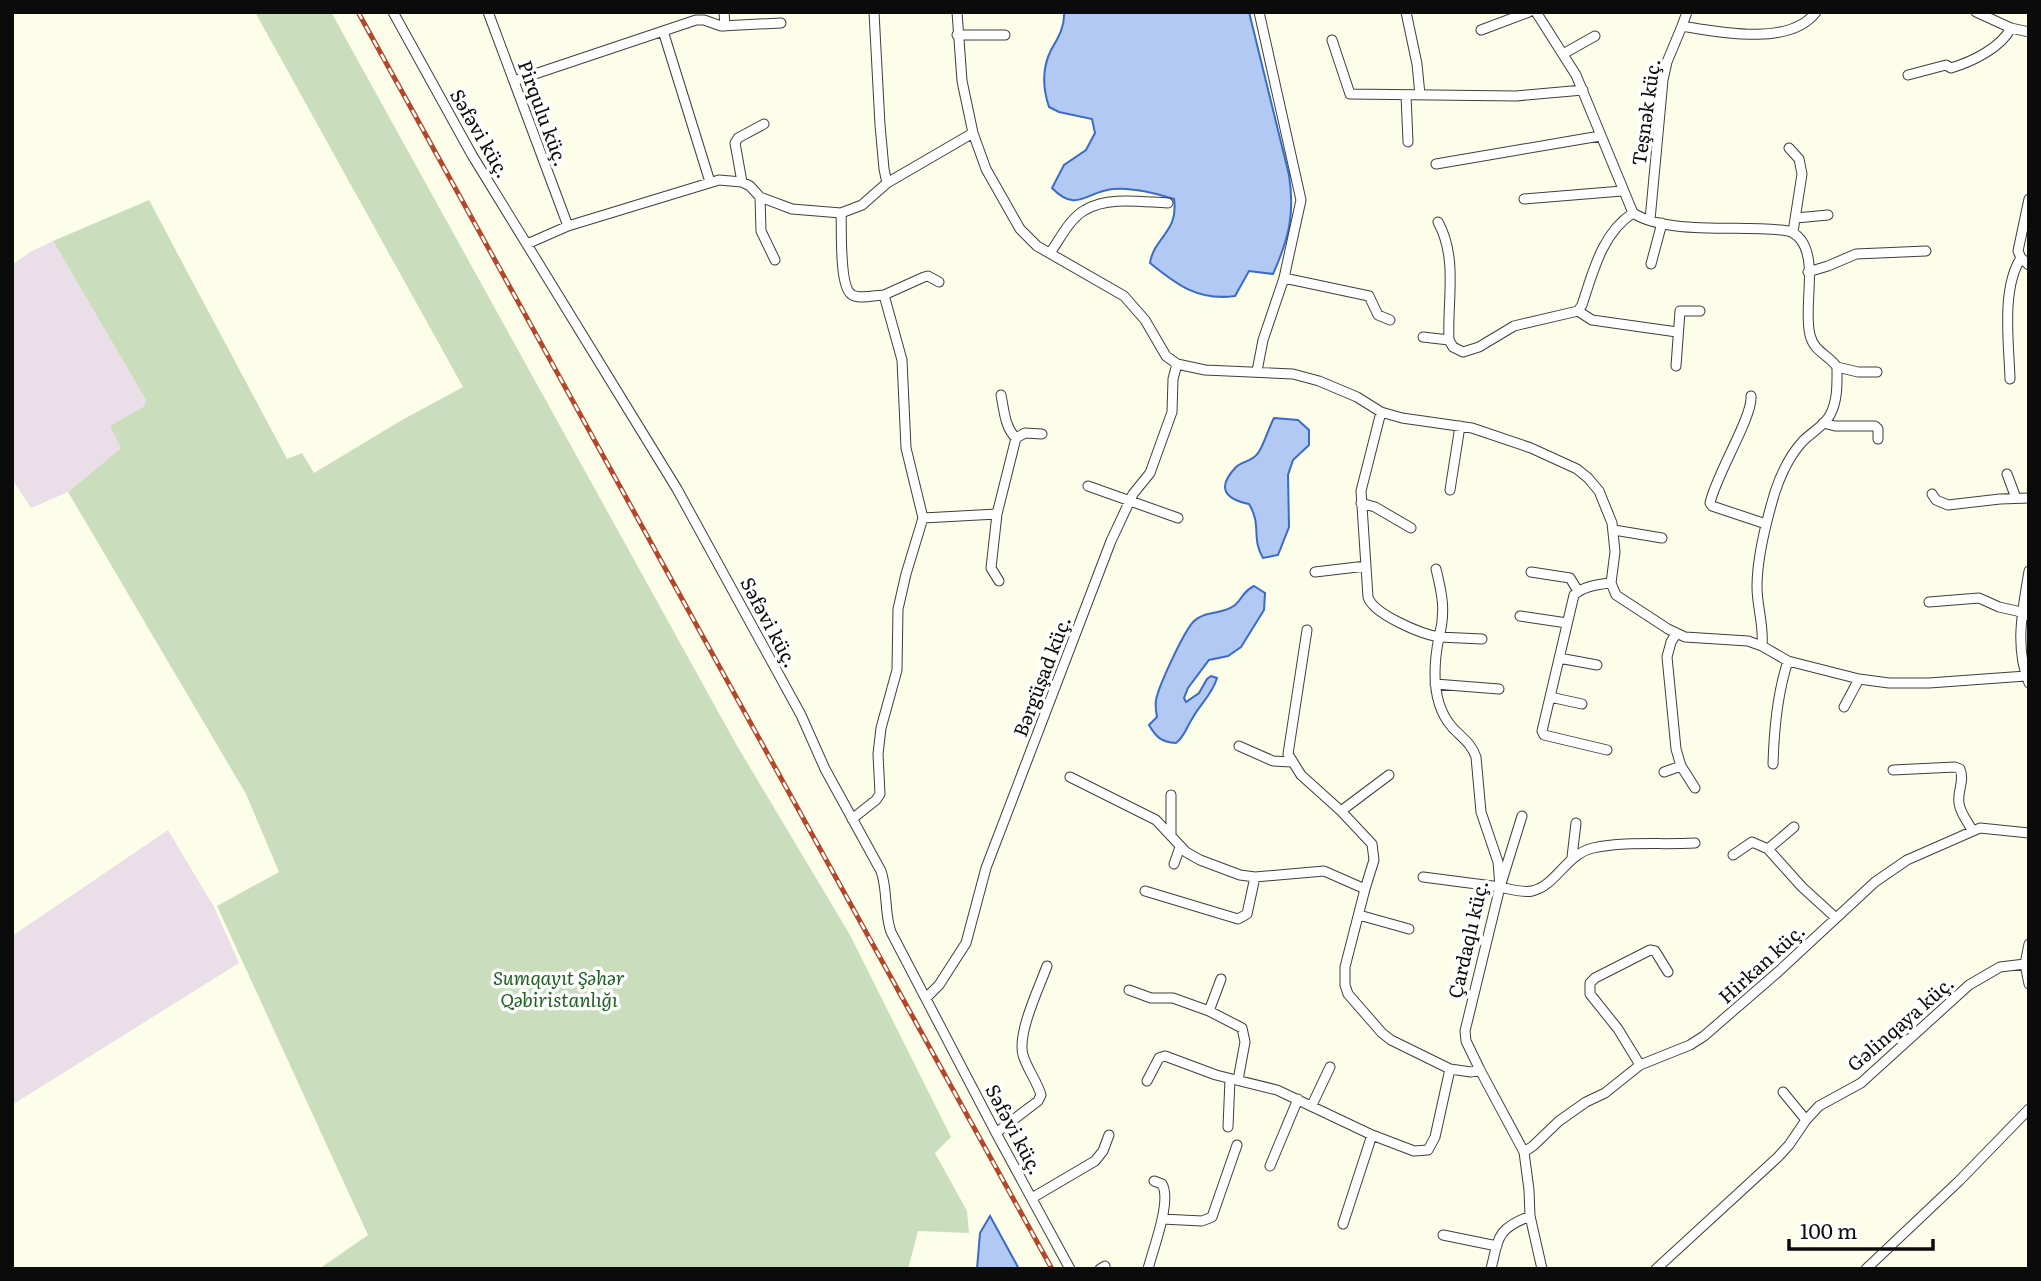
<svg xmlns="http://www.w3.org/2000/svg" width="2041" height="1281" font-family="Literata,serif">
	<rect width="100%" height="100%" fill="#fdfee9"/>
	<path fill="#eadfe8" d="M53 241 146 400 143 407 111 426 121 448 68 492 31 508 12 479V265L30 252Z
		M168 830 214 907 239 963 12 1105V936Z"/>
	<path fill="#cadebd" d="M255 12H331L736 744 850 935 951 1137 935 1153 967 1211 969 1233 918 1231 908 1269H319L368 1235 217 906 279 872 246 794 68 492 121 448 110 426 143 407 146 400 53 241 149 200 287 459 302 453 314 473 402 420 463 387Z"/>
	<path fill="#b1c9f3" stroke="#3b6ac7" stroke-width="2" d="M1064 12H1249L1289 175C1295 214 1289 238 1273 274L1249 271 1235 296C1198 301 1177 285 1150 263 1154 237 1179 232 1174 199 1155 193 1133 187 1113 189 1087 191 1077 214 1052 188L1064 165 1086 150 1095 133 1092 119 1059 112 1049 107C1043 89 1042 68 1051 50 1058 38 1065 27 1064 12Z
		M1274 418 1298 420 1309 430V445L1293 460 1288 475 1289 527 1278 555 1263 558C1251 538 1262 525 1249 504 1225 499 1216 488 1236 467 1242 461 1252 462 1258 453 1264 445 1268 429 1274 418Z
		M1254 586 1265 593 1264 610 1241 647 1228 656 1209 660 1188 688 1184 698 1186 702 1199 693 1207 679 1211 676 1217 678C1212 695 1200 704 1192 719 1186 728 1185 736 1176 743 1161 742 1156 737 1149 725L1157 717C1156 711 1155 706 1156 700 1159 685 1184 631 1194 621 1206 610 1223 615 1235 605 1243 598 1242 592 1254 586Z
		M990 1216 1019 1269H977L980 1233Z"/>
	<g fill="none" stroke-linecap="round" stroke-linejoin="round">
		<defs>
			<path id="minor" d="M393 12 472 155 677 489 801 715 825 769 881 871C888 891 884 913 891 932L996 1133 1070 1269
				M488 12 568 226
				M724 12 725 26
				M957 12 962 81 973 133 986 169 1020 229 1037 246 1124 296 1145 320 1166 356 1177 364 1205 370 1293 374 1319 381 1357 397 1381 412 1402 418 1472 428 1531 448 1577 469 1588 478 1599 491 1612 523 1615 552 1611 583 1616 595 1668 629 1685 637 1748 641 1762 646 1788 661 1859 679 1889 683H1929L2026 676
				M1406 12 1417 64 1420 95
				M1536 12 1576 75 1633 213C1669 236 1746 224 1788 231 1793 232 1797 235 1801 240 1818 263 1803 308 1810 335 1814 352 1829 355 1837 367 1837 383 1838 400 1830 415 1824 426 1812 432 1803 441 1790 455 1781 474 1775 492 1766 522 1757 556 1757 587 1757 607 1764 625 1762 646
				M1976 12 2011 28 2029 32
				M1682 26 1687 12
				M1481 30 1529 12
				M663 31 710 182
				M957 35H1005
				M1332 40 1350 94 1516 96 1583 90
				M1563 54 1595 36
				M1908 75 1946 65 1951 68C1971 62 2001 48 2011 28
				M514 81 696 20H704L721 26 781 23
				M1406 95 1408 142
				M1789 148 1799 159 1802 174 1793 232
				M1436 164 1600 136
				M742 182 735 143 738 138 764 124
				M887 183 973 133
				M760 197 761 231 775 260
				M1524 199 1622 191
				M2029 199 2018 251 2021 258 2029 265
				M841 213C842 229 839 285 851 294 858 300 876 295 884 295L902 360 906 448 923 518 997 514 1016 438 1025 433 1042 434
				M1796 218 1828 215
				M1650 220 1663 80 1667 62 1682 26C1718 32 1790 47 1816 12
				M1438 222C1458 258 1447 301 1449 340L1453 347 1463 352 1479 347 1514 326 1578 311 1582 305C1593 272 1602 233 1633 213
				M527 244 568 226 719 180 742 182 750 186 760 197 792 209 841 213 862 205 887 183 884 169 880 125 874 12
				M1050 253C1060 239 1070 218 1085 210 1108 196 1142 202 1168 203
				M1651 264 1662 223
				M1808 272 1828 266 1856 254 1926 251
				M1284 278 1369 296 1378 315 1390 320
				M884 295 924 277 928 276 939 282
				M1578 311 1592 320 1677 332
				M1423 337 1449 340
				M1676 366 1680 311H1700
				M1837 367 1858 372H1877
				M1257 371 1263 340 1284 278 1301 200 1259 12
				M2010 379C2009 344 2001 288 2021 258
				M1001 395C1004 410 1005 428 1016 438
				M1751 396C1753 416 1716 475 1710 503L1712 506 1766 524
				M1381 412 1361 491 1368 597C1373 614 1421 634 1439 637 1433 667 1431 703 1452 727 1461 737 1472 744 1476 757L1481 812 1498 862 1500 887 1465 1031 1466 1041 1480 1070 1524 1152 1529 1190 1530 1216 1542 1269
				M1823 423 1835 426H1875L1878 429V439
				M2007 474 2016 498
				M1088 486 1178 518
				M1450 490 1460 426
				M1932 494 1936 500 1948 505 2000 499 2029 498
				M1361 503 1375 507 1411 528
				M997 514 991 568 999 581
				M1614 530 1662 538
				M1436 569C1442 593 1446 612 1439 637L1482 639
				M2029 571C2023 609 2014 646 2029 683
				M1315 572 1366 566
				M1531 572 1570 578 1578 591
				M1929 602 1979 598 1999 607 2017 611 2029 616
				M1520 616 1567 623
				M1307 630 1288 754 1301 775 1341 811 1372 844 1374 860 1365 889
				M1676 634 1671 642 1667 657 1676 749 1681 766 1695 788
				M1559 658 1597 665
				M1435 684 1499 689
				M1550 697 1582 704
				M1844 707 1859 679
				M1239 746 1273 761 1291 762
				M1607 750 1544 735 1542 731 1574 595C1583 586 1599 584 1611 583
				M1773 764C1774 729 1777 694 1788 661
				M1893 770 1955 767 1960 769C1965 781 1957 791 1959 803 1960 813 1968 822 1972 830
				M1664 772 1681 766
				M1070 777 1156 820 1186 852 1200 860 1240 875 1255 877 1324 871 1365 889 1345 967V985L1348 994 1382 1033 1391 1040 1450 1069 1471 1072 1480 1070
				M1171 795V836
				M1341 811 1389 775
				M1522 816 1500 887C1510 889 1522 893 1532 891 1556 886 1566 854 1593 848 1626 841 1661 845 1695 843
				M852 819 876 800 880 794 878 754 881 728 897 670 898 609 906 574 923 518
				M1768 849 1794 827
				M1733 855 1752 842 1768 849 1802 887 1836 918
				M1572 857 1576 823
				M1174 864 1180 847
				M1423 877 1500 887
				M1145 891 1238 919 1247 914 1255 877
				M1359 915 1409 929
				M2029 944 2025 964 2029 984
				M1129 990 1151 998H1173L1209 1011 1242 1028 1245 1042 1238 1080
				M927 997 939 985 966 943 986 868 1111 541 1133 494 1150 473 1172 412 1173 379 1177 364
				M1209 1011 1221 979
				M1640 1065 1618 1029 1590 994V983L1595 978 1650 950 1655 951 1668 972
				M1147 1081 1159 1058 1165 1056 1216 1075 1277 1090 1372 1135 1343 1224
				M1783 1092 1806 1120
				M1312 1105 1330 1067
				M1228 1127 1230 1079
				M996 1133 1038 1101 1041 1095C1037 1081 1027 1069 1023 1055 1017 1033 1039 988 1047 966
				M1372 1135 1414 1151 1428 1150 1435 1137 1450 1069
				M1524 1152 1533 1146 1559 1121 1586 1102 1605 1093 1640 1065 1690 1045 1704 1036 1778 972 1875 882 1907 860 1980 828 2029 833
				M1270 1166 1298 1099
				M1032 1198 1095 1161 1103 1151 1109 1135
				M1162 1219 1202 1221 1212 1217 1237 1145
				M1443 1235 1497 1246
				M1100 1269 1105 1266
				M1148 1269C1153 1249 1172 1201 1162 1184L1154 1181
				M1491 1269C1499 1236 1497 1229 1530 1216
				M1656 1269 1778 1157 1789 1145 1806 1120 1819 1106 1861 1083 1969 985 2000 967 2025 964
				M1866 1269 1959 1181 2029 1109"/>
		</defs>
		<use href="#minor" stroke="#3e3e3e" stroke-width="11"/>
		<use href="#minor" stroke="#fff" stroke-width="9"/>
		<defs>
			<path id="rail" d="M358 12 1052 1269"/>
		</defs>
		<use href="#rail" stroke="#b4472a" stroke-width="5"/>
		<use href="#rail" stroke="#fff" stroke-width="2.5" stroke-dasharray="8" stroke-linecap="butt"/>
	</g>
	<g text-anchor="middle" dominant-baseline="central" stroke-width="7" stroke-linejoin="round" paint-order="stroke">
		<g font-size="19" fill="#0b0b0b" stroke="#fff">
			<text transform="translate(1645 112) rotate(-82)">Teşnək küç.</text>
			<text transform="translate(544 113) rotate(70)">Pirqulu küç.</text>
			<text transform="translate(481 133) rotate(60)">Səfəvi küç.</text>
			<text transform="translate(770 622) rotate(62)">Səfəvi küç.</text>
			<text transform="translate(1041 676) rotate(-69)">Bərgüşad küç.</text>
			<text transform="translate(1467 939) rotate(-77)">Çardaqlı küç.</text>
			<text transform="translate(1761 963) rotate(-42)">Hirkan küç.</text>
			<text transform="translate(1900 1023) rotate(-41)">Gəlinqaya küç.</text>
			<text transform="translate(1015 1129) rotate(62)">Səfəvi küç.</text>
		</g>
		<g font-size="19" font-style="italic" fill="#1f5f22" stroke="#fff">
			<text x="559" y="977">Sumqayıt Şəhər<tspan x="559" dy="22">Qəbiristanlığı</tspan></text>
		</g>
	</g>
	<rect width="2041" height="1281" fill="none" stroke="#0b0b0b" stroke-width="28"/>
	<path d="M1789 1239v10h144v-10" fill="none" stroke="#0b0b0b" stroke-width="3.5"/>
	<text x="1800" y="1239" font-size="21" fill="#0b0b0b" stroke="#ffffff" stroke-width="5" paint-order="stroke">100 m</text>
</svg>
